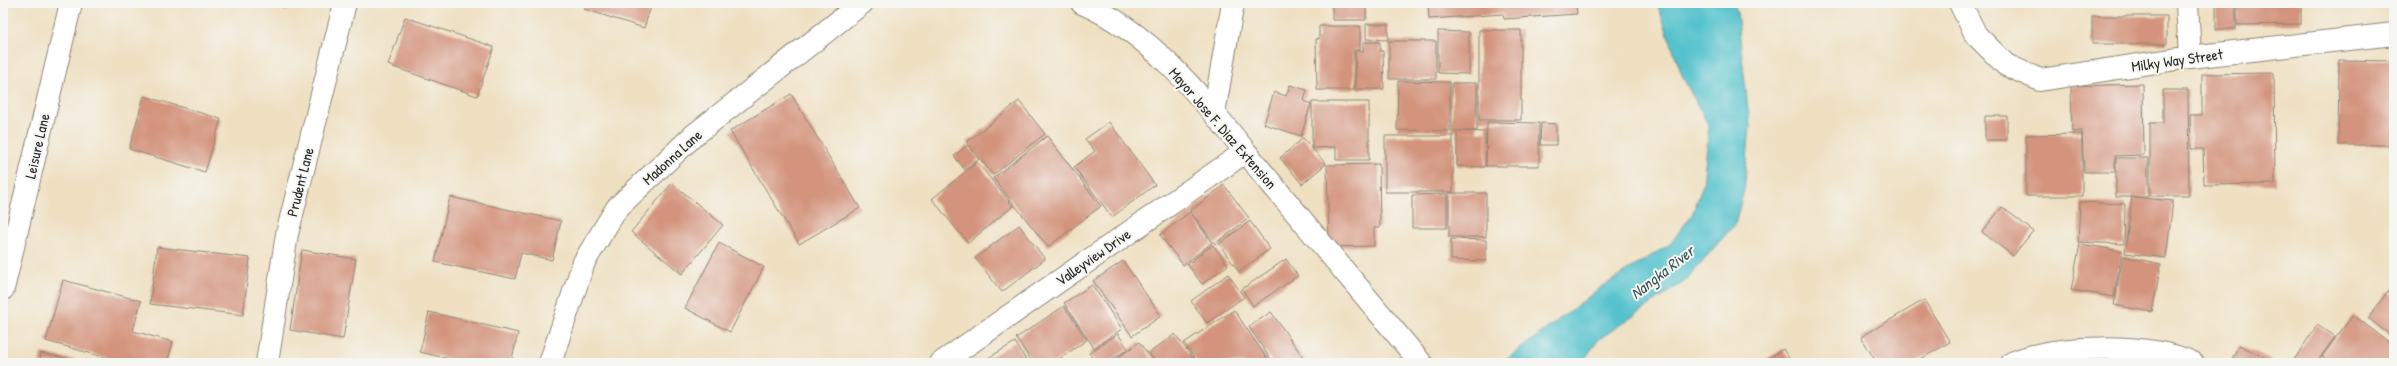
<svg xmlns="http://www.w3.org/2000/svg" width="2397" height="366" font-family="'Patrick Hand',sans-serif">
	<rect width="100%" height="100%" fill="#f6f6f2"/>
	<filter id="ink" filterUnits="userSpaceOnUse"><feTurbulence type="fractalNoise" baseFrequency=".025" numOctaves="2"/><feDisplacementMap in="SourceGraphic" scale="8" xChannelSelector="R" yChannelSelector="G"/><feConvolveMatrix kernelMatrix="1 2 1 2 8 2 1 2 1" color-interpolation-filters="sRGB"/></filter>
	<filter id="wash" filterUnits="userSpaceOnUse"><feTurbulence type="fractalNoise" baseFrequency=".012" numOctaves="4" result="noise"/><feDisplacementMap in="SourceGraphic" scale="16" xChannelSelector="R" yChannelSelector="G"/><feGaussianBlur stdDeviation="0.9" result="paint"/><feColorMatrix in="noise" values="0 0 0 0 0 0 0 0 0 0 0 0 0 0 0 0 0 1.4 0 .05"/><feComposite in="paint" operator="in"/></filter>
	<g filter="url(#wash)">
		<rect width="100%" height="100%" fill="#efe0c2"/>
		<path fill="#55c2cd" stroke="#40767c" d="M1657 3H1734L1737 12 1750 127 1744 190 1735 224 1684 282 1599 339 1586 357 1577 363H1502L1600 288 1670 244 1692 215 1703 185 1709 126 1683 78Z"/>
		<g id="blocks">
			<path fill="#d3937c" d="M268 3H287L286 8Z
				M586 3H652L644 28 584 9Z
				M1332 3H1366V20H1332Z
				M1428 3H1576L1577 14 1504 19 1503 14 1429 19Z
				M2216 3H2236V29H2216Z
				M2237 3H2301V24L2237 25Z
				M2092 16H2167V44H2092Z
				M405 17 494 47 477 96 388 65Z
				M1366 24H1388V40L1366 39Z
				M1319 26H1360V50H1354V90H1317L1316 39H1319Z
				M1479 30H1521V120H1479Z
				M1438 31 1469 32V74L1438 73Z
				M1389 41H1436V79H1389Z
				M1363 42H1380V51H1383L1384 89H1356L1355 51H1363Z
				M2339 60 2394 61V145H2338Z
				M2274 73 2275 184 2204 185 2203 149H2191L2190 115H2202V74Z
				M1398 81 1450 82V131L1397 130Z
				M1452 83H1477V131H1452Z
				M2143 84 2144 155 2115 156V172H2084L2082 131 2072 132 2071 86Z
				M1290 85 1307 90 1304 101 1311 104 1301 136 1264 124 1274 92 1286 96Z
				M2163 90H2188L2189 196H2150V123H2163Z
				M791 94 860 208 799 244 730 131Z
				M144 96 221 119 205 172 129 149Z
				M1019 101 1045 134 993 175 967 142Z
				M1312 102H1369V160H1336V147L1312 148Z
				M3 110 7 111 4 128H3Z
				M1985 116H2007V140H1985Z
				M1109 122 1155 185 1112 217 1074 167 1095 151 1085 139Z
				M1487 122 1539 123V166H1486Z
				M1541 123 1556 124V145H1540Z
				M1457 131 1486 132 1485 167 1457 166Z
				M2082 134V196H2026V135Z
				M1047 136 1101 206 1048 247 993 178Z
				M1385 136H1453V192H1385Z
				M1303 138 1326 164 1302 184 1280 158Z
				M968 145 979 159 965 170 954 156Z
				M2116 158H2148V197H2133L2173 201 2166 258 2125 253 2132 197H2116Z
				M977 162 1013 206 968 243 932 199Z
				M1379 164 1380 228H1374V246L1329 247 1327 165Z
				M672 183 723 225 682 274 631 232Z
				M1224 185 1249 218 1215 244 1190 211Z
				M1449 193H1486V237H1449Z
				M1447 194V228H1412V195Z
				M450 197 561 221 552 260 521 253 515 279 435 262Z
				M2080 202 2125 204 2124 244 2078 242Z
				M2002 207 2033 231 2013 256 1982 232Z
				M1190 212 1212 243 1183 265 1160 235Z
				M1250 221 1270 249 1239 272 1219 244Z
				M1019 225 1045 259 1002 292 975 258Z
				M1451 239 1486 240V261L1451 260Z
				M719 243 764 267 730 332 685 308Z
				M2080 244 2122 251 2114 297 2071 290Z
				M1213 245 1228 265 1202 284 1187 264Z
				M157 247 250 258 243 315 150 304Z
				M302 250 356 259 343 339 290 330Z
				M2123 256 2161 264 2152 312 2114 305Z
				M1286 259 1298 276 1253 306 1242 289Z
				M1123 261 1161 316 1132 336 1093 281Z
				M1228 274 1244 297 1207 323 1191 301Z
				M63 280 141 301 133 331 173 342 167 363H125L46 341Z
				M1092 285 1122 329 1094 348 1064 303Z
				M2388 291 2394 295V338L2368 318Z
				M1924 300 1950 342 1914 363H1877L1861 337Z
				M1064 306 1087 340 1053 363H1033L1016 338Z
				M1234 310 1270 363H1198L1184 343Z
				M429 312 518 333 511 363H467L420 352Z
				M1271 312 1305 360 1301 363H1273L1249 327Z
				M2353 315 2394 346V363H2332L2322 356Z
				M2317 325 2335 337 2316 363H2292Z
				M1118 334 1128 349 1107 363H1096L1089 353Z
				M1175 334 1195 361 1193 363H1157L1149 353Z
				M1015 342 1028 363H980Z
				M1139 342 1155 363H1111Z
				M2239 345 2276 363H2230Z
				M1783 349 1792 363H1760Z
				M41 353 85 362V363H39Z"/>
		</g>
	</g>
	<g filter="url(#ink)">
		<use href="#blocks" fill-opacity="0" stroke="#8d8676" stroke-width="1"/>
		<g fill="none" stroke-linecap="round" stroke-linejoin="round">
			<defs>
				<path id="minor" d="M1082 3C1161 37 1217 118 1271 183 1321 243 1371 303 1421 363
					M1960 3 1976 35 2006 65 2040 80 2190 57 2394 34
					M2187 3 2190 57
					M1214 113 1233 3
					M3 289 71 3
					M267 363 287 234 345 3
					M550 363 584 262 617 208 693 136 862 3
					M941 363 1245 152
					M2012 363C2057 344 2149 343 2193 363"/>
			</defs>
			<use href="#minor" stroke="#8d8676" stroke-width="24"/>
			<use href="#minor" stroke="#fff" stroke-width="22"/>
		</g>
	</g>
	<g text-anchor="middle" dominant-baseline="central" stroke-width="4" stroke-linejoin="round" paint-order="stroke">
		<g font-size="15" fill="#2b2b2b" stroke="#f6f6f2">
			<text transform="translate(2177 60) rotate(-8)">Milky Way Street</text>
			<text transform="translate(1223 128) rotate(49)">Mayor Jose F. Diaz Extension</text>
			<text transform="translate(37 146) rotate(-77)">Leisure Lane</text>
			<text transform="translate(672 157) rotate(-42)">Madonna Lane</text>
			<text transform="translate(300 182) rotate(-76)">Prudent Lane</text>
			<text transform="translate(1093 257) rotate(-35)">Valleyview Drive</text>
		</g>
		<g font-size="16" font-style="italic" fill="#38585c" stroke="#f6f6f2">
			<text transform="translate(1662 272) rotate(-38)">Nangka River</text>
		</g>
	</g>
	<rect width="2397" height="366" fill="none" stroke="#f6f6f2" stroke-width="16"/>
</svg>
